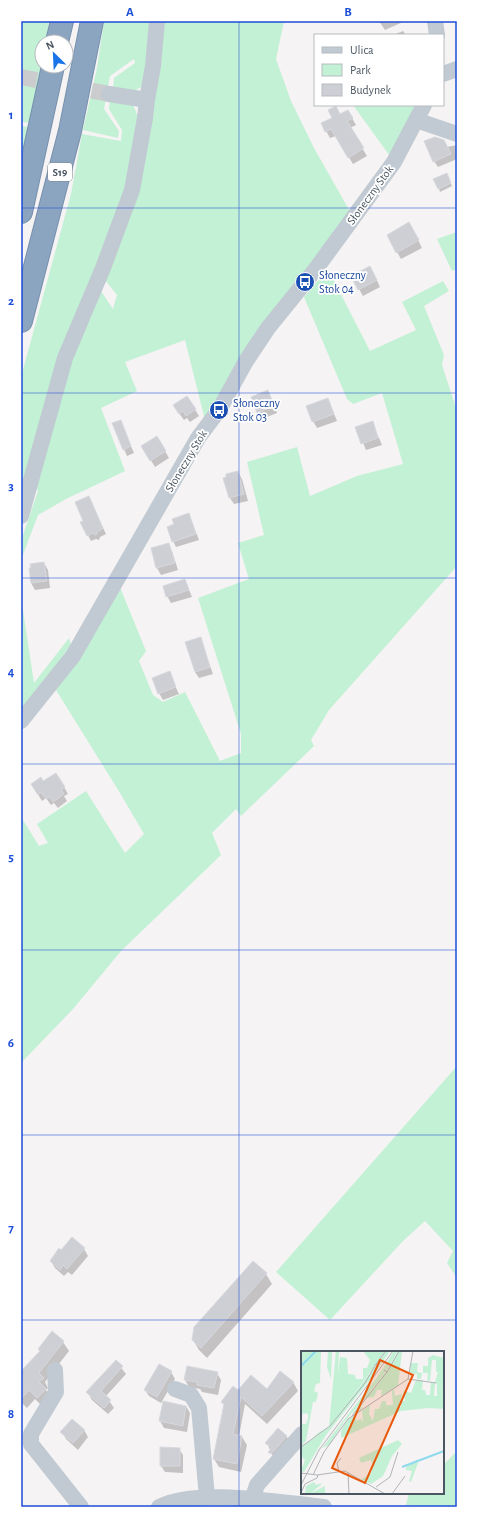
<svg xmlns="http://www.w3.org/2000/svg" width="478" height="1528" font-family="'Alegreya Sans',sans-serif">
	<rect width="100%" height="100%" fill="#f5f3f3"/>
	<path fill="#c3f1d5" d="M21 21H49L46 42H42V62L31 123 21 122Z
		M104 21H151L145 85 132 92 113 90 114 78 135 63 134 59 110 76 104 109 119 131 118 138 83 130 97 68Z
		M161 21H284L276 59 291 101 314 148 352 215 205 420 185 340 125 362 137 391 101 408 125 471 66 499 38 515 21 560V541L38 491 34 482 70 356 101 291 113 309 117 295 105 280Z
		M110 100 133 105 139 119 122 203 21 498V377L71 194 82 134 121 141 122 130 109 109Z
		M353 105H414L417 110 392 159Z
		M21 126 30 127 21 169Z
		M457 232V269L452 271 437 239Z
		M328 269 370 351 416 330 402 302 443 281 449 291 424 306 444 355 442 365 457 411V566L329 710 311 740 314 746 241 816 236 809 212 833 221 855 121 951 73 1009 21 1063V817L39 846 48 843 37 824 86 791 125 853 144 834 120 793 56 690 119 585 146 651 139 661 153 695 163 702 185 692 220 761 241 753V734L198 598 249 579 238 543 264 535 247 462 297 447 310 496 357 476 403 464 382 393 353 404 347 399 304 297Z
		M21 597 34 683 69 638 71 645 21 714Z
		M457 1066V1278L447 1263 453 1251 425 1221 403 1241 330 1320 276 1272Z
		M457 1451V1507H423L406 1505 409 1493H443V1465Z"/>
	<path fill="#0003" d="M379 21H405L385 30Z
		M403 31 406 35H393Z
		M336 107 340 115 352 118 356 125 350 128 367 156 353 164 336 136 330 138 322 124 333 118Z
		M457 145V159L438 167 434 161 447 147Z
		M448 177 452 186 440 192 439 189Z
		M413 230 422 248 401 259 397 252Z
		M374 274 380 287 363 296 359 289Z
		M268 391 277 413 262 419 258 412Z
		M187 397 199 416 190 422 187 418 184 420 178 412Z
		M328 399 337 421 317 428 313 421Z
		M120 421 134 453 127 456 124 449Z
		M372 422 382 445 366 450 357 428Z
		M143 447 165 451 169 458 155 467Z
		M238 472 242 479 248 501 234 504 230 498Z
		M91 503 106 534 100 537 99 540 96 539 91 541 81 522 84 521Z
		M189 514 199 540 176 547 173 541 175 525Z
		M168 544 172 551 178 570 161 575 157 568 152 549Z
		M44 563 48 570 50 588 35 590 31 583 30 569Z
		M185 580 192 597 171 603 167 596Z
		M200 638 213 674 199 678 195 672Z
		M169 673 179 694 163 700 159 693Z
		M43 782 64 787 68 794 64 796 67 801 58 808 54 803 51 805 46 798 42 801 36 791Z
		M73 1239 84 1249 88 1256 72 1275 68 1272 64 1276 55 1268 51 1261Z
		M253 1262 266 1274 272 1284 207 1358 199 1350 193 1340Z
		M53 1333 63 1342 69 1351 45 1382 48 1388 46 1390 51 1399 43 1407 35 1399 27 1408 21 1402V1380L40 1352 39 1349Z
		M116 1361 126 1374 106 1396 114 1408 108 1414 92 1400 88 1393Z
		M171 1372 175 1379 161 1403 149 1396 145 1390Z
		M217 1373 221 1380 218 1395 202 1392 200 1389 189 1387 185 1380Z
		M293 1382 298 1391 267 1424 245 1404 239 1436 242 1437 247 1445 241 1472 219 1467 214 1459 225 1406 222 1402 238 1392 267 1391Z
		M186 1406 190 1413 187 1432 164 1428 160 1421Z
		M278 1429 287 1437 291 1444 274 1459 267 1443Z
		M84 1430 88 1437 78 1450 66 1439 62 1432Z
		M179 1449 183 1455V1473L165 1472 161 1466Z
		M353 1493H367L366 1495Z"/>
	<path fill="#cdcfd5" stroke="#d7d9de" d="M336 106 340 114 348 110 353 118 347 121 364 148 348 158 331 129 325 132 321 123 332 118 328 110Z
		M435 137 444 140 451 154 433 162 424 141Z
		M447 173 451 183 438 189 433 179Z
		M409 222 419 240 396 253 387 235Z
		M370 266 377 280 358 290 351 276Z
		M268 390 274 406 257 413 251 397Z
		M187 396 196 409 186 416 183 411 179 414 173 405Z
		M328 398 334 414 312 422 306 406Z
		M121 420 131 446 123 450 112 423Z
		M373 421 378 438 361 444 355 427Z
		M157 436 166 451 150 461 141 446Z
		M238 471 244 494 229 498 223 478 226 477V474Z
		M89 496 103 528 97 532 96 535 93 533 87 536 80 522 83 521 75 502Z
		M189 513 196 534 172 542 167 527 174 524 172 519Z
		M169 543 175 563 156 568 151 548Z
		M44 562 47 581 31 583 29 568H31L30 564Z
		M185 579 189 590 166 597 163 586Z
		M201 637 210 667 195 672 185 642Z
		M170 671 176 687 158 694 152 678Z
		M56 773 65 787 61 789 64 794 53 802 50 797 46 799 41 792 38 795 31 784 41 777 43 781Z
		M72 1237 85 1248 67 1269 63 1265 60 1270 50 1261 59 1248 61 1250Z
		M253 1261 267 1273 201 1348 192 1340 194 1327Z
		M52 1331 64 1341 39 1373 44 1378 39 1382 46 1389 37 1398 29 1390 21 1399V1371L40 1351 38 1349Z
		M116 1360 123 1366 101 1391 111 1400 104 1408 86 1392Z
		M159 1364 172 1371 157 1397 144 1390Z
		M187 1366 218 1372 214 1388 197 1385V1382L184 1380Z
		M280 1371 294 1382 262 1416 241 1397 233 1434 242 1436 237 1464 213 1459 224 1404 221 1402 233 1386 238 1390 251 1375 267 1389Z
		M163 1401 186 1406 183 1426 159 1421Z
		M72 1419 85 1430 73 1443 60 1432Z
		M278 1428 287 1436 271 1454 268 1452 272 1448 265 1443Z
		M160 1447 180 1448V1466H160Z"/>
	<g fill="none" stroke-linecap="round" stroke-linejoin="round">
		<path stroke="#caccce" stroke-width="16" stroke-dasharray="16 8" stroke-linecap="butt" d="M21 77 109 94"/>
		<defs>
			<path id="highway" d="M57 42 62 21
				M21 212 53 66
				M21 321 70 131 92 21"/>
		</defs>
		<use href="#highway" stroke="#7690ad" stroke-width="24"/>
		<path stroke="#c1cad2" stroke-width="16" d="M435 21 437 35
			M443 74 457 69
			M109 94 147 100 153 66 157 21
			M416 120 457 134
			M21 516 65 358 103 268 132 190 145 118 147 100
			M21 721 73 656 198 438 219 410 246 361 268 328 315 270 394 162 424 105
			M55 1370 56 1392 31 1434V1444L81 1507
			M175 1389 191 1395 199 1408 207 1497
			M252 1500 257 1485 302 1434
			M159 1507C198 1487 281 1503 324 1507"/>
		<use href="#highway" stroke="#8ba5c1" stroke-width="22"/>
	</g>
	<path fill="none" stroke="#1d4ed8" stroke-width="1" stroke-opacity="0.55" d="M239 21V1507M21 208H457M21 393H457M21 578H457M21 764H457M21 950H457M21 1135H457M21 1320H457"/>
	<defs>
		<symbol id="bus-disc" viewBox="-11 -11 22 22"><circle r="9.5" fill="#1a4fb4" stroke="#fff"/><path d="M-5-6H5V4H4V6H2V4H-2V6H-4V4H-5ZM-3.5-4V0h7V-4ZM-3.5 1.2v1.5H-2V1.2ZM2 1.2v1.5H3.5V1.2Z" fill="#fff"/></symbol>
	</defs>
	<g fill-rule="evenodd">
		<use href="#bus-disc" x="294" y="271" width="22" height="22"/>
		<use href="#bus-disc" x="208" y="399" width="22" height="22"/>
	</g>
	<g text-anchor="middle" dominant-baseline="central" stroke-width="3.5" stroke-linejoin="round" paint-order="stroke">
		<rect fill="#fff" stroke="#808990" stroke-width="1" x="48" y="163" width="24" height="18" rx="3"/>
		<g font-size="11" font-weight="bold" fill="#4a5661">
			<text x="60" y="172">S19</text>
		</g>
		<g font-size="12" fill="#4a5661" stroke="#fff">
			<text transform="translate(370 195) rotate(-54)">Słoneczny Stok</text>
			<text transform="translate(186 461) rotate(-59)">Słoneczny Stok</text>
		</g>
		<g font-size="12" fill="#164399" stroke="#fff" text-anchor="start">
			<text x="319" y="275">Słoneczny<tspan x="319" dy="14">Stok 04</tspan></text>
			<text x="233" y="403">Słoneczny<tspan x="233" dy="14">Stok 03</tspan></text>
		</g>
	</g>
	<g transform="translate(301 1351)">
		<rect width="143" height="143" fill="#f5f3f3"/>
		<path d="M0 0H20L19 32 15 33 13 40 17 42 15 51H12L5 90 0 95V73H5L7 67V63L2 62 0 69ZM27 0H31L30 28 26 16ZM35 0H38L37 24 39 6 46 7 47 23 54 24 55 28H62V17H66L69 9 62 0H85L30 73 20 82 11 86 28 75ZM86 0H89L71 26 25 84 3 121 0 120 4 109 1 106 0 96 26 78ZM93 0H97L81 27 43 71 28 94 21 97 77 25ZM98 0H101L97 35 80 45 81 39H76L73 46 65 47 62 50 60 58 63 57 51 63 66 44 77 34ZM132 4 143 7V43L134 31 137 21H135V9H131L129 30 126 29 127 22H122V15H127V7ZM110 12H117L116 21 121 22 120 28H116V23L109 22ZM115 29H122L121 39H124L125 44H129L130 31 134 32 133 45H136V34L138 36 143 44V58L127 57 100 60 40 87V80L46 69 54 64 55 70 60 68 62 72 61 60 69 54 68 63 72 70 74 58H78L81 50H85V54H92L91 40 93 38 94 45 101 43 98 56H100V50H104L102 40 110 42ZM97 89 101 93 91 105 82 125 70 133 60 128 70 123 72 115 70 109 60 112 58 107ZM117 108V112L110 131 108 130 111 120 105 119V116ZM13 131 15 134 22 132 10 142 24 135V143H4L5 135Z" fill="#c3f1d5"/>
		<path fill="none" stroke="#90daee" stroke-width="2" d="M0 15 15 0M101 116 143 100"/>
		<path fill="none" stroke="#b1b4b9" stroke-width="1" d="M77 15 75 13 85 0M83 19 86 21 98 0M107 28 135 32M51 65 86 21M0 96 29 75 64 32 75 13M38 121 36 112 40 107M0 122 16 124 44 120 84 143M47 122 48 143M12 124 23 101 47 68 107 28 112 0M0 134 18 99 92 0M75 136 89 126 97 101M0 142 4 133 16 127 17 124M91 143 104 125"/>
		<path fill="#e8590c" fill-opacity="0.15" stroke="#e8590c" stroke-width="2" d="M79 9 112 24 64 132 31 117Z"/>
		<rect width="143" height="143" fill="none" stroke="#4a5661" stroke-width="2"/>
	</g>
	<rect width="478" height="1528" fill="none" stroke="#ffffff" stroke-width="44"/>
	<rect x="314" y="34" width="130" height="72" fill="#ffffff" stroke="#b7bbc0"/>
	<rect x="322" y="47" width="20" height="6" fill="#c1cad2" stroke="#b7bbc0"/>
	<text x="350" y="54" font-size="12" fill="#4a5661">Ulica</text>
	<rect x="322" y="64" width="20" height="12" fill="#c3f1d5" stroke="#b7bbc0"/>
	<text x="350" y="74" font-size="12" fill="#4a5661">Park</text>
	<rect x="322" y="84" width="20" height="12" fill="#cdcfd5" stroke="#b7bbc0"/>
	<text x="350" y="94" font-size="12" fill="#4a5661">Budynek</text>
	<g transform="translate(54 54) rotate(336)"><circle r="19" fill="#ffffff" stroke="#b7bbc0"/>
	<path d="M0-3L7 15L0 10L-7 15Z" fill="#1a73e8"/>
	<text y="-6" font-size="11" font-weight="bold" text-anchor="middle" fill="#4a5661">N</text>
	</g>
	<rect x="22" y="22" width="434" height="1484" fill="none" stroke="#1d4ed8" stroke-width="1.5"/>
	<g font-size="13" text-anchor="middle" font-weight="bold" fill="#1d4ed8">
		<text x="130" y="16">A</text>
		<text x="348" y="16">B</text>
		<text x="11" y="119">1</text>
		<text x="11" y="305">2</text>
		<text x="11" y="490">3</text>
		<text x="11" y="676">4</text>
		<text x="11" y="861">5</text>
		<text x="11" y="1047">6</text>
		<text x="11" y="1232">7</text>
		<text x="11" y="1418">8</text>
	</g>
</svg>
